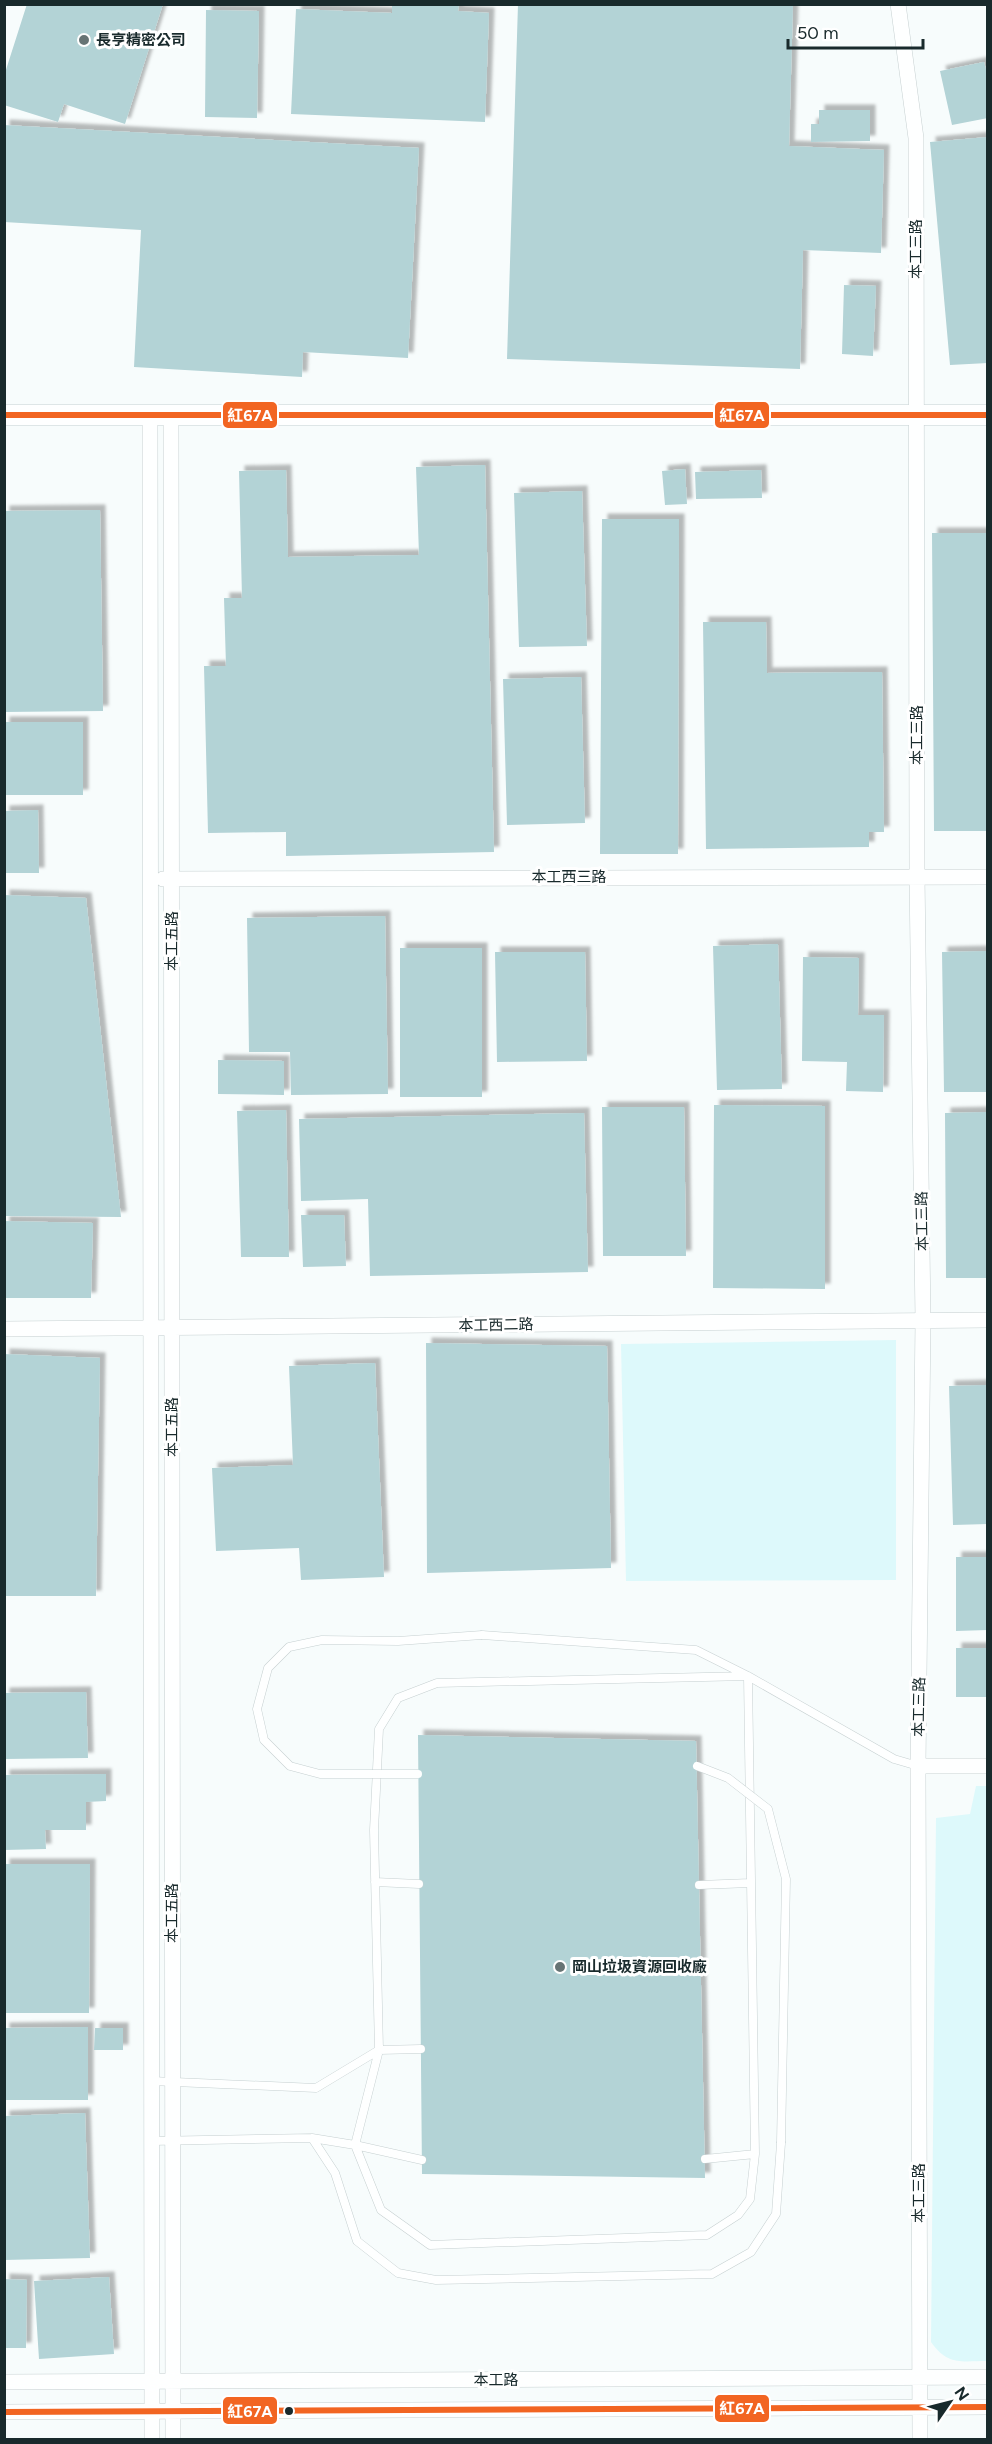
<svg xmlns="http://www.w3.org/2000/svg" width="992" height="2444" font-family="Figtree,'Noto Sans TC',sans-serif">
	<defs>
		<filter id="shadow"><feDropShadow dx="5.5" dy="-5.5" stdDeviation="1.5" flood-color="#0004"/></filter>
	</defs>
	<rect width="100%" height="100%" fill="#f7fcfc"/>
	<path fill="#ddf9fb" d="M896 1340V1580L626 1581 621 1344Z
		M976 1786H988L987 2361C961 2361 948 2366 931 2342L936 1818 970 1814Z"/>
	<path fill="#b3d3d6" filter="url(#shadow)" d="M27 4H163L125 124 64 104 58 122 4 105V76Z
		M392 4H459L458 11 489 13 485 122 291 114 296 9 392 13Z
		M518 4H793L789 146 884 150 881 253 803 250 800 369 507 359Z
		M206 10 259 11 257 118 205 117Z
		M984 62 988 77V118L952 125 940 71Z
		M819 110H870V141L811 142V124H819Z
		M4 125 419 148 408 358 303 352 302 377 134 367 141 230 4 222Z
		M988 137V363L950 365 930 142Z
		M844 285 876 286 873 356 842 354Z
		M485 465 494 852 286 856V832L208 833 204 666H226L224 598H242L239 471 286 470 288 557 419 555 416 467Z
		M685 469 687 504 665 505 662 471Z
		M761 470 762 498 696 499 695 472Z
		M582 491 587 646 519 647 514 493Z
		M100 510 103 711 4 712V511Z
		M602 519H679L678 854H600Z
		M932 533H988V831H934Z
		M703 622H766L767 673 882 672 884 832H869V847L706 849Z
		M581 677 585 823 507 825 503 679Z
		M4 722H83V795H4Z
		M38 810 39 873H4V811Z
		M4 895 86 898 121 1217 4 1216Z
		M385 916 388 1094 291 1095 290 1052H249L247 918Z
		M778 944 782 1089 717 1090 713 946Z
		M400 948H482V1097H400Z
		M988 951V1092H944L942 952Z
		M495 952H585L587 1061 497 1062Z
		M803 957 859 958 858 1015H884L883 1092 846 1091 847 1062 802 1061Z
		M218 1060 284 1061V1095L218 1094Z
		M714 1105 825 1106V1289L713 1288Z
		M602 1107H684L686 1256H603Z
		M286 1110 289 1257H241L237 1111Z
		M988 1112V1278H946L945 1113Z
		M584 1113 588 1272 370 1276 368 1199 301 1201 299 1119Z
		M301 1215H344L346 1266 303 1267Z
		M4 1221 93 1223 91 1298H4Z
		M426 1343 607 1346 611 1568 427 1573Z
		M4 1354 100 1358 96 1596H4Z
		M375 1363 384 1577 301 1580 299 1548 216 1551 212 1468 293 1465 289 1366Z
		M988 1385V1524L953 1525 949 1386Z
		M956 1557H988V1630L956 1631Z
		M956 1648H988V1697H956Z
		M86 1692 88 1758 4 1759V1693Z
		M418 1735 696 1741 705 2178 422 2174Z
		M106 1774V1801L86 1802V1830H45L46 1849 4 1850V1775Z
		M4 1864H90L89 2013H4Z
		M88 2027V2100H4V2028Z
		M95 2028H123V2050H94Z
		M85 2113 90 2258 4 2260V2116Z
		M109 2277 114 2354 39 2359 34 2281Z
		M4 2279 27 2280 26 2348H4Z"/>
	<g fill="none" stroke-linecap="round" stroke-linejoin="round">
		<defs>
			<path id="service" d="M482 1635 696 1650 748 1676 894 1759 918 1766
				M748 1676 755 2154 750 2199 738 2215 707 2235 430 2245 381 2210 355 2145 379 2050 374 1830 379 1729 398 1698 437 1683Z
				M375 1882 419 1884
				M699 1885 750 1883
				M151 2081 316 2088 379 2050 421 2049
				M312 2138 355 2145 422 2160
				M151 2141 312 2138 335 2173 357 2241 398 2273 436 2280 712 2274 751 2252 776 2214 781 2143
				M705 2159 755 2154"/>
			<path id="minor" d="M898 4 916 138 917 876 923 1320 918 1766 920 2440
				M150 415 152 2440
				M171 415 173 2440
				M163 879 988 877
				M4 1329 988 1320
				M918 1766H988
				M4 2382 988 2377
				M4 2412 988 2407"/>
			<path id="tertiary" d="M4 415H988"/>
		</defs>
		<use href="#service" stroke="#c6d0d1" stroke-width="9"/>
		<use href="#minor" stroke="#c6d0d1" stroke-width="16"/>
		<use href="#tertiary" stroke="#c6d0d1" stroke-width="21"/>
		<use href="#service" stroke="#feffff" stroke-width="8"/>
		<use href="#minor" stroke="#feffff" stroke-width="15"/>
		<use href="#tertiary" stroke="#feffff" stroke-width="20"/>
		<defs>
			<path id="service-bridge" d="M697 1766 728 1778 768 1809 786 1879 781 2143
				M418 1774H320L290 1766 264 1740 257 1709 268 1668 289 1647 322 1640 398 1641 482 1635"/>
		</defs>
		<use href="#service-bridge" stroke="#c6d0d1" stroke-width="9" stroke-linecap="butt"/>
		<use href="#service-bridge" stroke="#feffff" stroke-width="8"/>
		<defs>
			<path id="bus-1" d="M4 415H988
				M4 2412 988 2407"/>
		</defs>
		<use href="#bus-1" stroke="#fff" stroke-width="10"/>
		<use href="#bus-1" stroke="#f26522" stroke-width="6"/>
	</g>
	<g fill="#677475" stroke="#fff" stroke-width="2">
		<circle cx="84" cy="40" r="6"/>
		<circle cx="560" cy="1967" r="6"/>
	</g>
	<circle fill="#192a2c" stroke="#fff" stroke-width="2" cx="289" cy="2411" r="5"/>
	<g text-anchor="middle" dominant-baseline="central" stroke-width="6" stroke-linejoin="round" paint-order="stroke">
		<g font-size="15" font-weight="bold" fill="#192a2c" stroke="#fff" text-anchor="start">
			<text x="96" y="40">長亨精密公司</text>
			<text x="572" y="1967">岡山垃圾資源回收廠</text>
		</g>
		<g font-size="15" fill="#192a2c" stroke="#fff">
			<text transform="translate(916 249) rotate(-90)">本工三路</text>
			<text transform="translate(917 735) rotate(-90)">本工三路</text>
			<text x="569" y="877">本工西三路</text>
			<text transform="translate(172 941) rotate(-90)">本工五路</text>
			<text transform="translate(922 1221) rotate(-91)">本工三路</text>
			<text transform="translate(496 1325) rotate(-1)">本工西二路</text>
			<text transform="translate(172 1427) rotate(-90)">本工五路</text>
			<text transform="translate(919 1707) rotate(-89)">本工三路</text>
			<text transform="translate(172 1913) rotate(-90)">本工五路</text>
			<text transform="translate(919 2193) rotate(-90)">本工三路</text>
			<text x="496" y="2380">本工路</text>
		</g>
	</g>
	<g stroke="#fff" stroke-width="2">
		<rect x="222" y="401" width="56" height="28" rx="6" fill="#f26522"/>
		<rect x="714" y="401" width="56" height="28" rx="6" fill="#f26522"/>
		<rect x="714" y="2394" width="56" height="29" rx="6" fill="#f26522"/>
		<rect x="222" y="2396" width="56" height="29" rx="6" fill="#f26522"/>
	</g>
	<g font-size="16" text-anchor="middle" font-weight="bold" fill="#fff">
		<text x="250" y="421">紅67A</text>
		<text x="742" y="421">紅67A</text>
		<text x="742" y="2414">紅67A</text>
		<text x="250" y="2417">紅67A</text>
	</g>
	<rect width="992" height="2444" fill="none" stroke="#192a2c" stroke-width="12"/>
	<g transform="translate(950 2402) rotate(55)" stroke="#ffffff" stroke-width="4.5" paint-order="stroke">
	<path d="M0-4.5L10 22L0 15L-10 22Z" fill="#192a2c"/>
	<text y="-9" font-size="16" font-weight="bold" text-anchor="middle" fill="#192a2c">N</text>
	</g>
	<path d="M788 39v9h135v-9" fill="none" stroke="#192a2c" stroke-width="3"/>
	<text x="797" y="39" font-size="18" fill="#192a2c" stroke="#ffffff" stroke-width="4.5" paint-order="stroke">50 m</text>
</svg>
